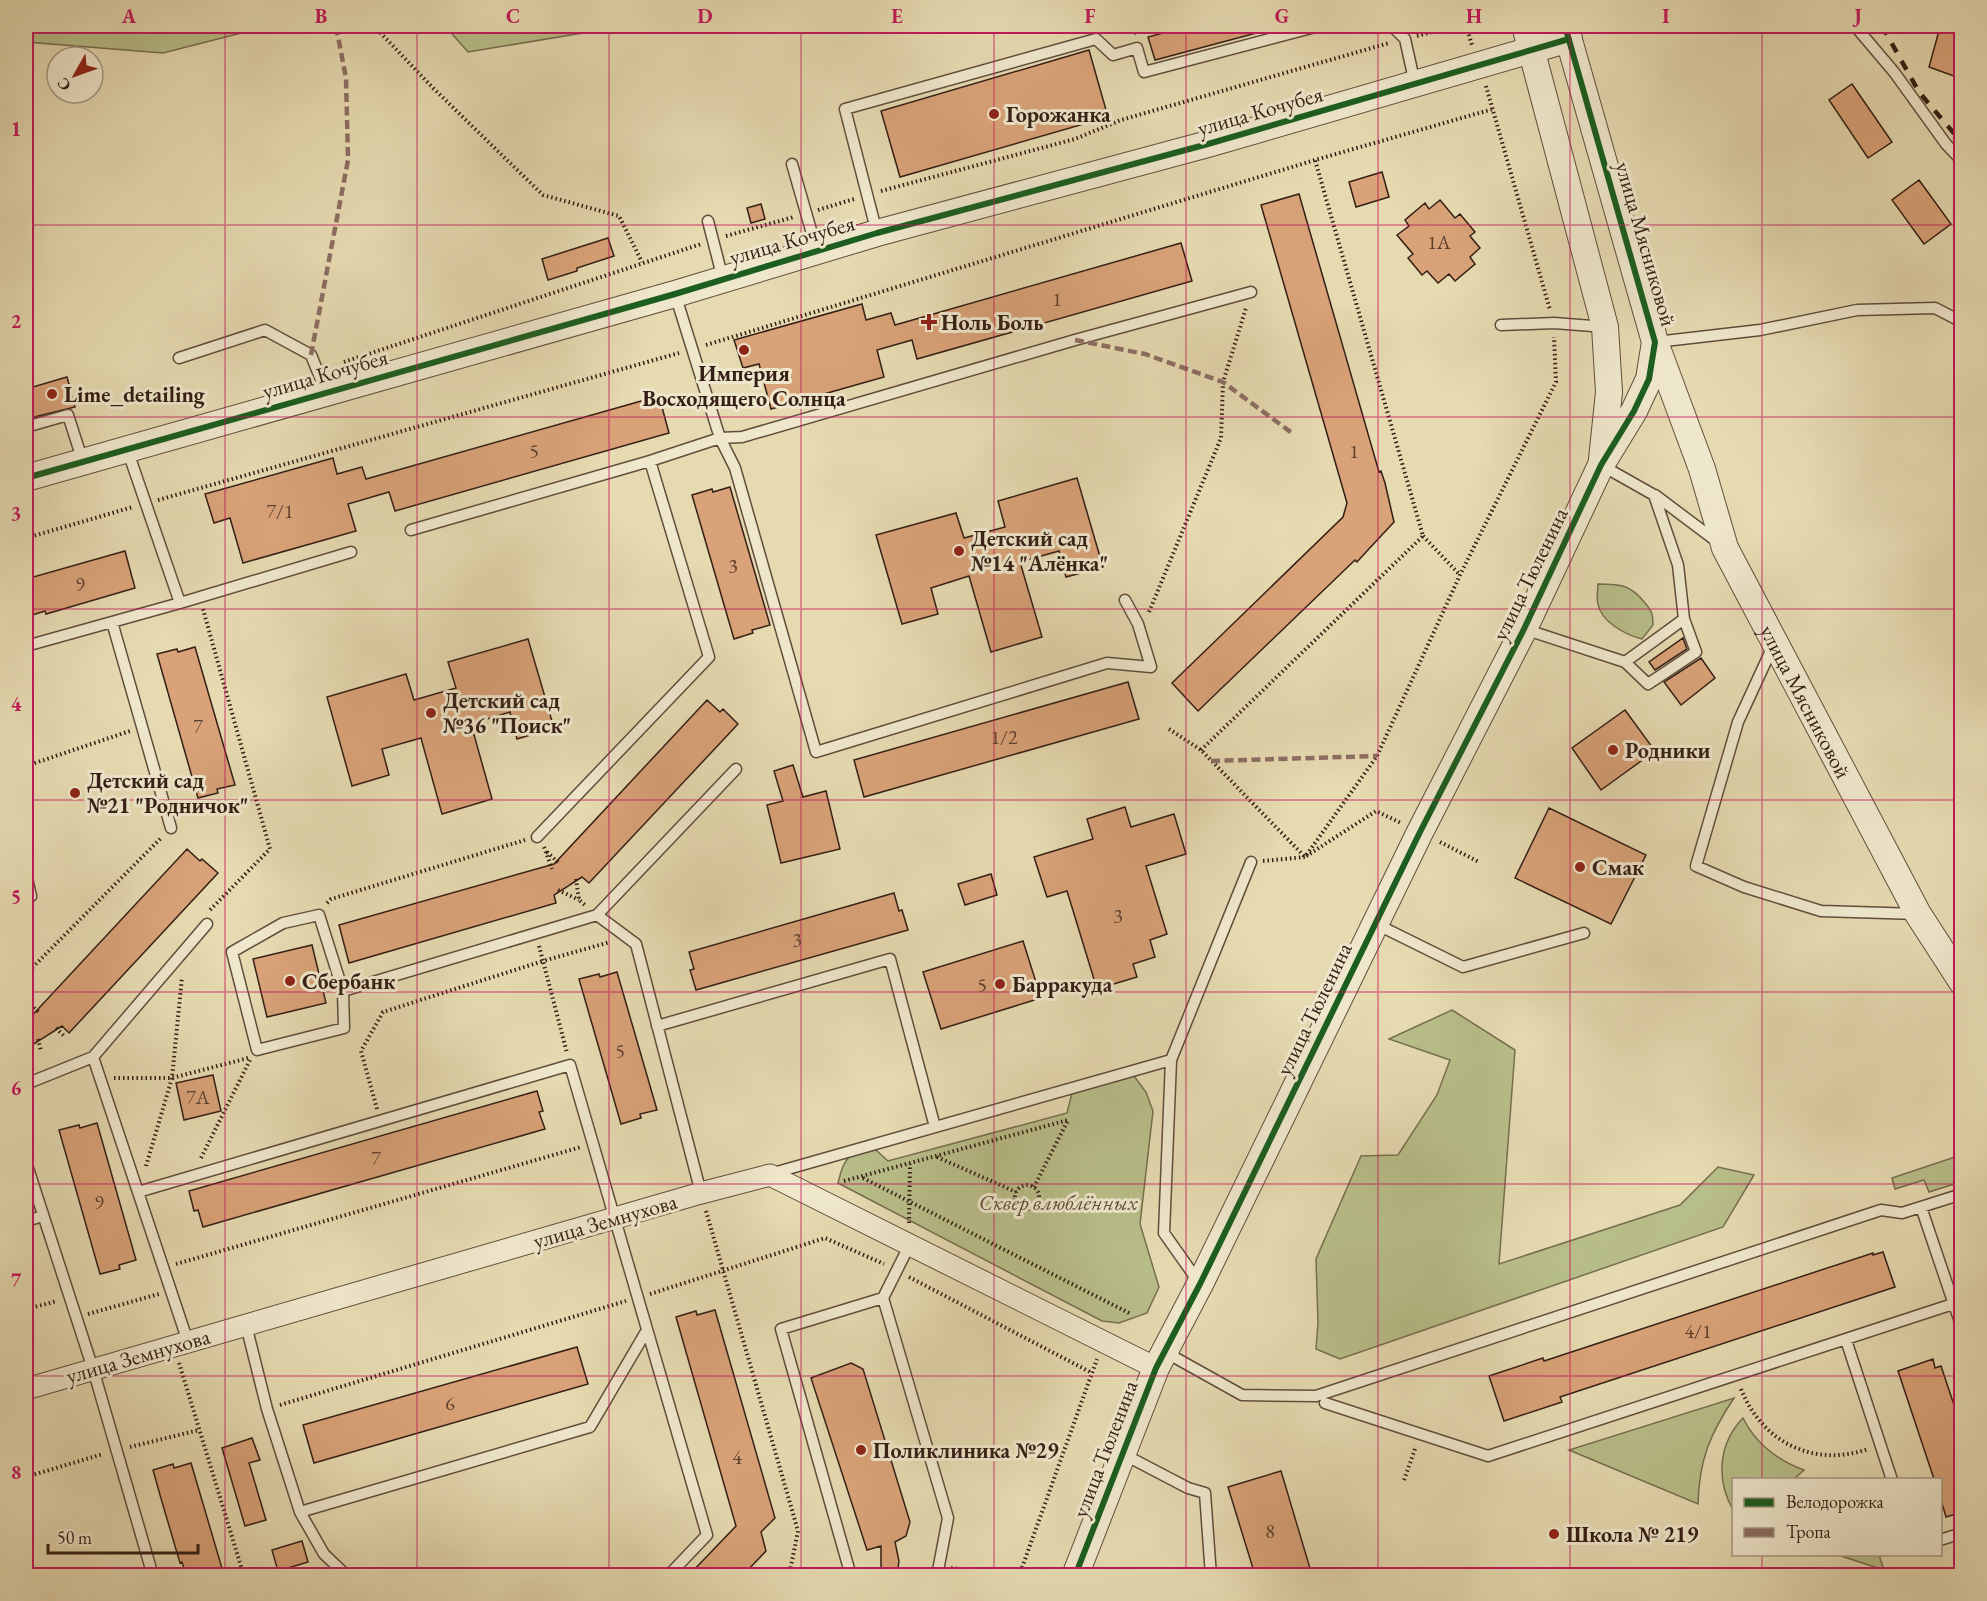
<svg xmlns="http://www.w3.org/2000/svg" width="1987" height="1601" font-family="'EB Garamond',serif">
	<rect width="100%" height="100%" fill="#e6dab1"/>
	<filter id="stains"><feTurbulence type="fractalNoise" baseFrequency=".00333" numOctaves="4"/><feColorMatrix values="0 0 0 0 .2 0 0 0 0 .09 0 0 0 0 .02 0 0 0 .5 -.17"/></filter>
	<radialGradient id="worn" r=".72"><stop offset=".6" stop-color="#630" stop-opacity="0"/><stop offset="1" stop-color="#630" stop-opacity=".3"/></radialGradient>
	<path fill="#b8be89" stroke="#766e4f" stroke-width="1.5" d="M26 26H269L163 53 26 42Z
		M445 26H625L468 52Z
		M1598 584C1621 584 1631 585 1645 603 1652 611 1653 615 1653 625L1642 639C1626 635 1601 622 1598 604 1596 598 1598 590 1598 584Z
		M1452 1010 1515 1050 1499 1264 1680 1205 1718 1167 1754 1175 1723 1227 1340 1359 1316 1349 1318 1323 1316 1259 1361 1156 1398 1155 1437 1095 1450 1060 1389 1039Z
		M1134 1076 1146 1092 1153 1111 1140 1224 1159 1287 1147 1313 1119 1323 1102 1321 838 1183C844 1156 849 1152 876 1150L888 1161 1067 1113 1072 1093Z
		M1961 1155V1182L1929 1192 1924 1180 1895 1189 1892 1178Z
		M1734 1398C1710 1434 1699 1460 1698 1504L1569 1450Z
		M1743 1418C1756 1444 1777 1460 1804 1470L1794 1479 1734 1480 1733 1510C1716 1480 1718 1444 1743 1418Z
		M1838 1555H1879L1884 1570Z"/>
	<path fill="#d9a278" stroke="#341e15" stroke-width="1.5" d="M1189 26H1263L1264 31 1155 60 1148 37Z
		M1940 27 1962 35V79L1929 67Z
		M1089 50 1108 117 900 177 881 111Z
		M1852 84 1892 142 1868 158 1829 100Z
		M1382 172 1389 197 1356 207 1349 182Z
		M1919 180 1951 224 1924 244 1892 200Z
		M1299 194 1379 472 1381 471 1385 483 1394 522 1367 551 1357 562 1355 560 1198 711 1172 683 1343 517 1347 503 1261 205Z
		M1440 200 1455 218 1460 214 1475 232 1470 236 1480 248 1470 257 1475 264 1455 281 1449 274 1438 283 1427 271 1422 275 1408 258 1413 254 1397 235 1409 226 1405 220 1425 203 1429 209Z
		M761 204 765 219 751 223 747 208Z
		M608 238 614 256 577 268V271L548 280 542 259Z
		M1181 243 1192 281 917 359 912 340 877 350 884 377 771 409 759 364 743 368 734 340 862 304 866 320 891 313 895 325Z
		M67 377 75 407 26 419V389Z
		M659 396 669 433 395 511 389 492 348 504 356 531 243 563 230 518 214 523 205 494 333 458 337 474 362 467 366 479Z
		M1077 478 1103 567 1066 577 1059 551 1020 562 1042 637 991 652 969 576 931 588 938 614 902 624 876 535 956 513 964 538 1005 527 998 501Z
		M730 487 770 625 752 630 753 633 734 639 692 495 712 489 713 492Z
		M125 551 135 588 46 614 45 611 26 617V579Z
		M1683 638 1687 649 1655 670 1649 662Z
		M528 639 554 728 517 739 510 712 471 724 492 799 442 814 421 738 382 749 389 775 352 786 327 697 406 674 414 700 456 688 448 662Z
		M195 647 235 785 217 789 218 793 198 798 157 654 177 649 178 652Z
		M1701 658 1715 678 1681 705 1664 682Z
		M1128 682 1139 719 864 797 854 760Z
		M707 700 720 712 723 709 738 724 589 883 582 877 554 895 556 903 349 963 339 925 554 864Z
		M1625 710 1655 751 1601 790 1572 748Z
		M793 765 803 797 826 791 840 849 781 863 767 805 783 801 774 771Z
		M1125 807 1131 827 1174 814 1186 854 1146 866 1167 934 1150 940 1155 957 1133 964 1137 977 1097 989 1067 891 1047 897 1034 857 1093 839 1087 819Z
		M1549 808 1646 855 1611 924 1515 878Z
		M187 849 200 861 202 859 218 873 69 1033 62 1026 26 1049V1022Z
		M991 874 997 895 965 905 958 884Z
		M894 893 899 911 902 910 908 930 696 990 690 970 694 969 689 952Z
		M1023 941 1041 998 941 1029 923 972Z
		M312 945 326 1003 267 1017 253 959Z
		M617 972 657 1110 640 1114 641 1118 621 1124 579 979 599 974 600 977Z
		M213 1075 221 1111 184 1120 176 1083Z
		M537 1091 543 1111 539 1112 545 1129 203 1227 198 1210 194 1211 189 1191Z
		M97 1123 136 1260 119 1265 120 1269 100 1274 59 1130 79 1125 80 1128Z
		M1883 1252 1895 1287 1560 1397 1562 1402 1504 1421 1489 1376 1543 1358 1544 1361 1873 1253V1255Z
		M715 1310 775 1518 761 1532 766 1551 743 1575H689L736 1526 676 1317 696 1311 697 1315Z
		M577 1347 588 1384 314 1463 303 1425Z
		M1933 1359 1935 1368 1941 1366 1962 1429V1512L1946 1517 1941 1500V1479H1934L1898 1371Z
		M851 1363 863 1369 910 1522 906 1536 895 1542 899 1561 897 1575H881V1546L867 1550 811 1378Z
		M252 1438 260 1460 249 1463 266 1520 245 1526 222 1448Z
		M191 1463 224 1575H186L182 1562 180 1563 160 1495 153 1470 173 1464 174 1468Z
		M1281 1471 1312 1575H1255L1228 1487Z
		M302 1541 308 1562 278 1571 272 1550Z"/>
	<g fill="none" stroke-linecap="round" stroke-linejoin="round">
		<defs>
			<path id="service" d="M1392 26 1405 39 1415 84
				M1855 26 1894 72 1946 144 1962 161
				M792 164 817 251
				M708 221 723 279
				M877 233 845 109 1096 39 1113 55 1137 48 1144 72 1319 26
				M1501 325 1554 323 1605 327
				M1656 342 1760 330 1857 310 1935 308 1962 322
				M179 358 265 330 311 355 326 392
				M26 427 68 415 83 462
				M1655 495 1719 543
				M411 530 650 461 720 438 675 294
				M1125 600 1138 624 1151 667 1107 663 816 752 735 468 720 438 742 437 1075 340 1251 292
				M180 603 351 552
				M112 622 171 828
				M1524 629 1625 662 1684 619 1678 565 1654 495 1601 465
				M26 646 180 603 127 449
				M1773 646 1738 722 1696 866 1744 887 1821 911 1918 914
				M1625 662 1648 684 1696 652 1684 619
				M537 837 709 657 650 461
				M26 874 31 896 26 898
				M1376 924 1463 967 1584 933
				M343 991 319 915 283 923 232 952 257 1050 344 1028 343 991 597 915
				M657 1026 890 959 935 1127
				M93 1057 188 1342
				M1171 1060 1251 862
				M26 1084 93 1057 207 924
				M26 1162 93 1369 153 1576
				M770 1174 1171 1060 1164 1233 1200 1284
				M138 1192 570 1065 707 1535 668 1576
				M701 1193 636 944 597 915 736 769
				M1921 1207 1962 1328
				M26 1221 43 1216
				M909 1246 883 1298 948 1518 937 1576
				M246 1325 267 1409 300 1512 324 1554 347 1576
				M1846 1340 1892 1480
				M1165 1352 1242 1395 1316 1396 1881 1210 1902 1213 1962 1194
				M1325 1403 1488 1456 1953 1304
				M1123 1454 1188 1488 1205 1493 1211 1576
				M300 1512 590 1427 647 1330
				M1940 1540 1962 1533
				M851 1576 781 1329 883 1298"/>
			<path id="minor" d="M26 1389 701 1193 770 1175 1156 1368"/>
			<g id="tertiary">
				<path d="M1525 26 1605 327 1609 392 1602 459"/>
				<path id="s1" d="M1656 345 1702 469 1725 548 1918 914 1962 982"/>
				<path d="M26 478 675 294 877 233 1208 144 1569 39"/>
				<path d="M1075 1576 1156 1368 1200 1284 1420 832 1524 629 1601 465 1634 411 1649 379 1655 342 1565 26"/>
			</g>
		</defs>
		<use href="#service" stroke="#604d3c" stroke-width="13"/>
		<use href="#minor" stroke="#604d3c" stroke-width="23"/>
		<use href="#tertiary" stroke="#604d3c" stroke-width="28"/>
		<path stroke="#341e15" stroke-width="4" stroke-dasharray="1.5 3" stroke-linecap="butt" d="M374 26 433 88 543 195 619 216 642 262
			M1466 26 1472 45
			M1134 33 1153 26
			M1417 36 1454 26
			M1486 86 1550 310
			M881 191 1075 139 1121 120 1389 43
			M818 210 854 199
			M726 236 794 217
			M706 345 1315 160 1493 109
			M344 362 701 244
			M158 500 679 353
			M1423 536 1460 575
			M26 538 133 507
			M203 609 270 849 210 910
			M1149 612 1221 438 1223 382 1246 308
			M1169 729 1201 750 1305 857 1376 811 1401 823
			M1201 750 1423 536 1315 160
			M26 766 130 731
			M1440 842 1479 862
			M544 847 552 869
			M547 852 560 864
			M1263 861 1305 857 1377 756 1460 575 1556 382 1554 337
			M576 879 579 900 585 905
			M558 890 579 900
			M327 903 331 899 525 840
			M539 946 543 961 610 942
			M26 974 162 837
			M26 1000 32 1018
			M27 1002 40 1013
			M56 1028 65 1037
			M38 1039 41 1051
			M114 1078H172L248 1058
			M377 1109 361 1051 383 1012 543 961 567 1053
			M937 1157 1016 1192
			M201 1158 250 1060
			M146 1166 172 1078 182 977
			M863 1178 1131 1314
			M844 1181 1068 1120 1034 1187
			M1015 1197a12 12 0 1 1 24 0a12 12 0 1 1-24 0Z
			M706 1211 798 1531 789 1576
			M909 1223 910 1164
			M176 1264 581 1147
			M909 1277 1092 1373
			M650 1294 825 1238 884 1264
			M27 1309 28 1368
			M27 1309 57 1301
			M88 1314 159 1294
			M179 1363 244 1576
			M1741 1389C1762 1442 1813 1468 1868 1449
			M280 1405 626 1301
			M28 1406 30 1475
			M130 1447 199 1430
			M26 1477 103 1454
			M1404 1480 1416 1446
			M951 1568 1019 1575
			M1019 1576 1097 1359"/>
		<use href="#service" stroke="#efe7cc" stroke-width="10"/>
		<use href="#minor" stroke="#efe7cc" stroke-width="21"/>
		<use href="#tertiary" stroke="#efe7cc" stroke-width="26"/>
		<path stroke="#341e15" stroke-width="4.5" stroke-dasharray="10 10" stroke-linecap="butt" d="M1882 26 1919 92 1962 143"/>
		<path stroke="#8d6e63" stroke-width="4.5" stroke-dasharray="9 4.5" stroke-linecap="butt" d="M1075 340 1145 354 1223 382 1292 433
			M311 355 348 160 346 78 336 26
			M1211 761 1377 756"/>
		<defs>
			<path id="cycleway" d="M26 478 675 294 877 233 1208 144 1569 39
				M1075 1576 1156 1368 1200 1284 1420 832 1524 629 1601 465 1634 411 1649 379 1655 342 1565 26"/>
		</defs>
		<use href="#cycleway" stroke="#efe7cc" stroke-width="10"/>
		<use href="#cycleway" stroke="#1b5e20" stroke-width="6"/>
	</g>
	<path fill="none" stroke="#c2185b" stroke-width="1.5" stroke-opacity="0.55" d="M225 26V1576M417 26V1576M609 26V1576M801 26V1576M994 26V1576M1186 26V1576M1378 26V1576M1570 26V1576M1762 26V1480M26 225H1962M26 417H1962M26 609H1962M26 800H1962M26 992H1962M26 1184H1962M26 1376H1962M1762 1554V1576"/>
	<g fill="#8f2418" stroke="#efe7cc" stroke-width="2">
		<circle cx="994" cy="114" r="6"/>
		<path d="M926 313h6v6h6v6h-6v6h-6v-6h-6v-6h6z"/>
		<circle cx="744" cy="350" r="6"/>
		<circle cx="52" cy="394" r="6"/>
		<circle cx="959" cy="551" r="6"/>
		<circle cx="431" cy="713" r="6"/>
		<circle cx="1613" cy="750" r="6"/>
		<circle cx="75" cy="793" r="6"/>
		<circle cx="1580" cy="867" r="6"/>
		<circle cx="290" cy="981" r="6"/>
		<circle cx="1000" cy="984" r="6"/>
		<circle cx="861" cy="1450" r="6"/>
		<circle cx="1554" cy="1534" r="6"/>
	</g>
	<g text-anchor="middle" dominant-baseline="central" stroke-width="6" stroke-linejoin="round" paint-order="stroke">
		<g font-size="20" fill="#5d3f2e">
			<text x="1439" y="242">1А</text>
			<text x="1057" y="299">1</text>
			<text x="534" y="451">5</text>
			<text x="1354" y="451">1</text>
			<text x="280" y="511">7/1</text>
			<text x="733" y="566">3</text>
			<text x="80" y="584">9</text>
			<text x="198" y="726">7</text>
			<text x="1004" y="737">1/2</text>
			<text x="1118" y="916">3</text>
			<text x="797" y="940">3</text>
			<text x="982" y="985">5</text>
			<text x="620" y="1051">5</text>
			<text x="198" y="1097">7А</text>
			<text x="376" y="1158">7</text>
			<text x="99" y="1202">9</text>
			<text x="1698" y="1331">4/1</text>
			<text x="450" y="1403">6</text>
			<text x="737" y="1457">4</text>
			<text x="1270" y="1531">8</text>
		</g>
		<g font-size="22" fill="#341e15" stroke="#efe7cc">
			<text transform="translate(1260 111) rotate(-16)">улица Кочубея</text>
			<text transform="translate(792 240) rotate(-16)">улица Кочубея</text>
			<text transform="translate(1646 244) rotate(74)">улица Мясниковой</text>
			<text transform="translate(325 374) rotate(-16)">улица Кочубея</text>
			<text transform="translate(1530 574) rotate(-64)">улица Тюленина</text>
			<text stroke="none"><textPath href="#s1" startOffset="388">улица Мясниковой</textPath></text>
			<text transform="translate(1314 1009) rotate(-64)">улица Тюленина</text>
			<text transform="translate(605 1221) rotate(-16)">улица Земнухова</text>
			<text transform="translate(138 1356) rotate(-16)">улица Земнухова</text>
			<text transform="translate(1105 1449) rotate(-69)">улица Тюленина</text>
		</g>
		<g font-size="22" font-weight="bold" fill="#341e15" stroke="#efe7cc" text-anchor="start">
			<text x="1006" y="114">Горожанка</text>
			<text x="941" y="322">Ноль Боль</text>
			<text x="744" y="373" text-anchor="middle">Империя<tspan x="744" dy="25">Восходящего Солнца</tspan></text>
			<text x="64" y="394">Lime_detailing</text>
			<text x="971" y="538">Детский сад<tspan x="971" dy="25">№14 "Алёнка"</tspan></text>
			<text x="443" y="700">Детский сад<tspan x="443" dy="25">№36 "Поиск"</tspan></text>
			<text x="1625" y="750">Родники</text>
			<text x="87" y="780">Детский сад<tspan x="87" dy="25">№21 "Родничок"</tspan></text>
			<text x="1592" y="867">Смак</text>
			<text x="302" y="981">Сбербанк</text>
			<text x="1012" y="984">Барракуда</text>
			<text x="873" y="1450">Поликлиника №29</text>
			<text x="1566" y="1534">Школа № 219</text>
		</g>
		<g font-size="22" font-style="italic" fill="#5c4e38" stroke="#efe7cc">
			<text x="1058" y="1202">Сквер влюблённых</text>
		</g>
	</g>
	<rect width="1987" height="1601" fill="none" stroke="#e6dab1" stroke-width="66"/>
	<rect x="1732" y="1478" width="210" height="78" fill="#efe7cc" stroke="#a49783" stroke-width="1.5"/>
	<rect x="1744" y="1498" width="30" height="9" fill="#1b5e20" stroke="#a49783" stroke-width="1.5"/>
	<text x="1786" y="1508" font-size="18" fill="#341e15">Велодорожка</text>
	<rect x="1744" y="1528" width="30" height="9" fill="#8d6e63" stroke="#a49783" stroke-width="1.5"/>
	<text x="1786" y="1538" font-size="18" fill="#341e15">Тропа</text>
	<g transform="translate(75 75) rotate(230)"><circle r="28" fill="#efe7cc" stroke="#a49783" stroke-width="1.5"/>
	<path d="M0-4.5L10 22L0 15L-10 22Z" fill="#8f2418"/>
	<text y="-9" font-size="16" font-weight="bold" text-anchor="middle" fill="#341e15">С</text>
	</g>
	<path d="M48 1544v9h150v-9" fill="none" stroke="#341e15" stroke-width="3"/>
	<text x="57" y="1544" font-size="18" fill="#341e15" stroke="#efe7cc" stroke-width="4.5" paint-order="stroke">50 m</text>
	<rect x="33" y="33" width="1921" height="1535" fill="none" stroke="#c2185b" stroke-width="2"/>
	<g font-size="20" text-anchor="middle" font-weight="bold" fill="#c2185b">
		<text x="129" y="23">A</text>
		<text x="321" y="23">B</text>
		<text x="513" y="23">C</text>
		<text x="705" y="23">D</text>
		<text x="897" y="23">E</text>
		<text x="1090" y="23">F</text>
		<text x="1282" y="23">G</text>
		<text x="1474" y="23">H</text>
		<text x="1666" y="23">I</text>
		<text x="1858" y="23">J</text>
		<text x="16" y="136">1</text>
		<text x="16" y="328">2</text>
		<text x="16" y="520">3</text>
		<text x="16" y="711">4</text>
		<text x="16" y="903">5</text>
		<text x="16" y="1095">6</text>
		<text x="16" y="1287">7</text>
		<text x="16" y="1479">8</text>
	</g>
	<rect width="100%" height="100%" filter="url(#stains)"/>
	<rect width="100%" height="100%" fill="url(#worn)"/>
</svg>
